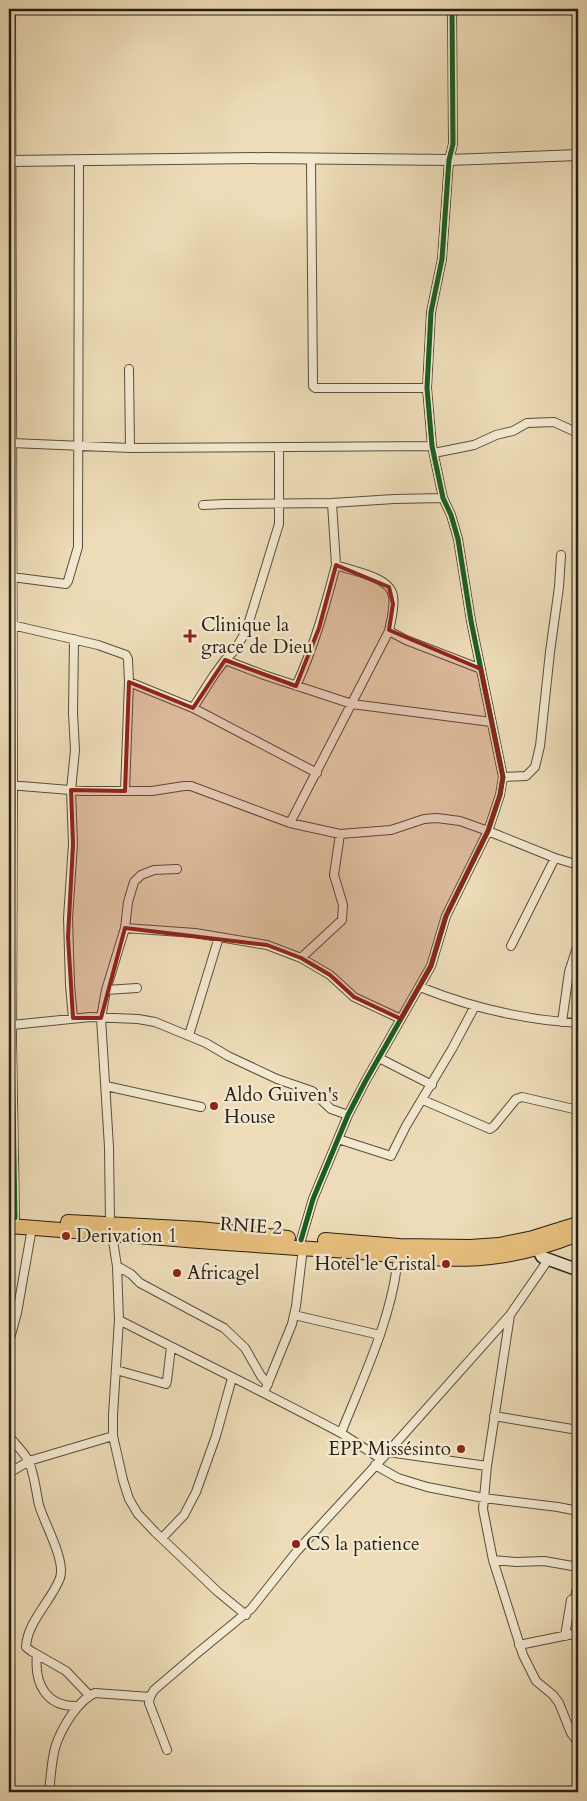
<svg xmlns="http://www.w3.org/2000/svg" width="587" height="1801" font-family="Cardo,serif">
	<rect width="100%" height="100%" fill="#eddcb7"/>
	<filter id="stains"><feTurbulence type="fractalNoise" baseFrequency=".004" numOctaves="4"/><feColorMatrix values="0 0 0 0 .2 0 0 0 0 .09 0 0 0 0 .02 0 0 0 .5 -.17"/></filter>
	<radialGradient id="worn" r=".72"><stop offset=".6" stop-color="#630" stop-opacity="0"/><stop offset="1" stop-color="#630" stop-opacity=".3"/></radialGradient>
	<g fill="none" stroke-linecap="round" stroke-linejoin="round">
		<defs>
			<path id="minor" d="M11 9 13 785 12 1042 15 1218
				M311 159 313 386 315 388H427
				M129 369 130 448
				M12 443 130 448 432 446
				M279 447V524L251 615 246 631 235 650 225 660 214 675 193 708 317 773
				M434 453 474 445 496 435 513 431 527 423 554 422 578 433
				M332 503 394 499 443 498
				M203 505 225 504 332 503 336 565C351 571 390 576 393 596 395 607 391 620 389 631L406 640 481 669
				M12 577 66 584 68 581 78 547 79 160
				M12 625 98 645 126 655 128 659 129 682 125 791
				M225 660 264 675 352 704 491 722
				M129 682 193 708
				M296 686C314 647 325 607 336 565
				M503 777 526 776 535 767 540 746 550 652 559 587 561 555
				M9 785 82 791H152L184 786H191L290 823 340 834 391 830 424 819 437 818 460 821 488 831 555 858 578 865
				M290 823 389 631
				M125 928 195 933 267 945 301 958 330 975 354 997 401 1019
				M511 946 555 858
				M301 958 342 920 343 905 334 875 340 834
				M420 987C470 1007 524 1020 578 1023
				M106 990 137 988
				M73 1018 70 985 68 918 73 844 71 790 75 750 73 713 74 639
				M562 1022 569 972 578 944
				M12 1025 90 1017 138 1019 155 1022 206 1043 228 1056 277 1079 312 1091 331 1109 348 1115
				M189 1035 219 937
				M379 1058 432 1085
				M106 1086 201 1107
				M423 1100 490 1129 494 1126 516 1099 522 1097 578 1110
				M338 1139 391 1156 406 1126 452 1049 475 1006
				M110 1223 109 1147 101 1018 106 990 125 928 128 902 134 882 141 875 154 870 177 869
				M112 1235 117 1266 119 1320 113 1415V1436L123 1480 129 1499 138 1514 155 1532 218 1592 246 1615
				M301 1240 313 1199 348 1115 365 1082 431 966 446 916 488 831 500 795 503 777 471 621 458 539 451 515 443 498 432 446 427 388 431 312 442 259 449 160 453 144 452 9
				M548 1260 510 1315 487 1466 483 1509 493 1560 523 1655 536 1681 553 1695 559 1703 571 1733 578 1743
				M117 1266 131 1274 140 1283 224 1328 245 1348 261 1376 268 1384
				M294 1315 380 1335
				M119 1320C193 1358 268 1394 341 1433
				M9 1342 17 1313 32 1228
				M116 1370 166 1384 167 1381 171 1347
				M266 1388 292 1324 296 1306 303 1248
				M494 1416 578 1430
				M9 1436C15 1444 23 1451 28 1460 34 1471 36 1492 39 1505 44 1523 66 1560 60 1578 52 1600 27 1622 26 1647L31 1651 66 1671 89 1695
				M388 1452 487 1466
				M381 1459 341 1433C363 1378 393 1316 398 1256
				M375 1465 398 1478 427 1487 484 1498 558 1507 578 1511
				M9 1473 29 1461 113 1436
				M162 1538 184 1515 196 1492 216 1436 232 1378
				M493 1560 516 1562 544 1561 578 1567
				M565 1636 571 1600 574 1601 578 1584
				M519 1645 578 1633
				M37 1655C34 1683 46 1707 77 1706
				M167 1750 149 1703 150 1697 154 1690 195 1655 251 1609 297 1551 388 1452 510 1315
				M49 1792C53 1757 51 1745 72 1714 78 1706 85 1697 95 1693L150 1697"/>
			<path id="tertiary" d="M9 161 266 158 449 160 578 155"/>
			<path id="secondary" d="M534 1242 542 1257 578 1270"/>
			<path id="trunk" d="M68 1222 199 1229 288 1238
				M9 1226C117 1234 225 1244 333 1250 388 1253 443 1264 498 1256 523 1253 555 1243 578 1234
				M325 1240 399 1246 470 1247 499 1245 533 1238 578 1224"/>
		</defs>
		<use href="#minor" stroke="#584e3e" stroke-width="10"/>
		<use href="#tertiary" stroke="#584e3e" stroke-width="12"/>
		<use href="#secondary" stroke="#261e15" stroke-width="14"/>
		<use href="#trunk" stroke="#261e15" stroke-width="16"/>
		<use href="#minor" stroke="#f3e8d0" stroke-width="8"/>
		<use href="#tertiary" stroke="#f3e8d0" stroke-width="10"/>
		<use href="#secondary" stroke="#f3e8d0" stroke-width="11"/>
		<use href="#trunk" stroke="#e6be7c" stroke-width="14"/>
		<defs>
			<path id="cycleway" d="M11 9 13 785 12 1042 15 1218
				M301 1240 313 1199 348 1115 365 1082 431 966 446 916 488 831 500 795 503 777 471 621 458 539 451 515 443 498 432 446 427 388 431 312 442 259 449 160 453 144 452 9"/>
		</defs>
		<use href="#cycleway" stroke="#f3e8d0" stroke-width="8"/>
		<use href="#cycleway" stroke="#1b5e20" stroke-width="5"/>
	</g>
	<path fill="#8f2418" fill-opacity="0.2" stroke="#8f2418" stroke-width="4" stroke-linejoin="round" d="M336 565 389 587 393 604 389 630 481 669 503 777 500 795 488 831 446 916 431 966 401 1019 354 997 330 975 301 958 267 945 125 928 101 1018H73L68 937 73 844 71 790 125 791 129 682 193 708 225 660 296 686 319 628Z"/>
	<g fill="#8f2418" stroke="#f3e8d0" stroke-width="2">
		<path d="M187.5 628.5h5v5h5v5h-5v5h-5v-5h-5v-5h5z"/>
		<circle cx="214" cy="1106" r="5"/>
		<circle cx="66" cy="1236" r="5"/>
		<circle cx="446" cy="1264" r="5"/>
		<circle cx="177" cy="1273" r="5"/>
		<circle cx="461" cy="1449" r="5"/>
		<circle cx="296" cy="1544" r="5"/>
	</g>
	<g text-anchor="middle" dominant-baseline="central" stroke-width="4.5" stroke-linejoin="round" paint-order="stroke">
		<g font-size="19" fill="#261e15" stroke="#f3e8d0" text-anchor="start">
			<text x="201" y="625">Clinique la<tspan x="201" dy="22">grace de Dieu</tspan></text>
			<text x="224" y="1095">Aldo Guiven's<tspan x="224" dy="22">House</tspan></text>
			<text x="76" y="1236">Derivation 1</text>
			<text x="436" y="1264" text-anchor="end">Hotel le Cristal</text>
			<text x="187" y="1273">Africagel</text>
			<text x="451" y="1449" text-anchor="end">EPP Missésinto</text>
			<text x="306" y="1544">CS la patience</text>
		</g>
		<g font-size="19" fill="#261e15" stroke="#f3e8d0">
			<text transform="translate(251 1226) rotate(4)">RNIE 2</text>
		</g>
	</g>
	<rect width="587" height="1801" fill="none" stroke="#eddcb7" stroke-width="30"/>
	<rect x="10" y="10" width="567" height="1781" fill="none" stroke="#261e15" stroke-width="2.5"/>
	<rect x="15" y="15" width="557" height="1771" fill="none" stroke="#261e15"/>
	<rect width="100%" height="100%" filter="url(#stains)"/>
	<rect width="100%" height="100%" fill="url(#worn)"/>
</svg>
